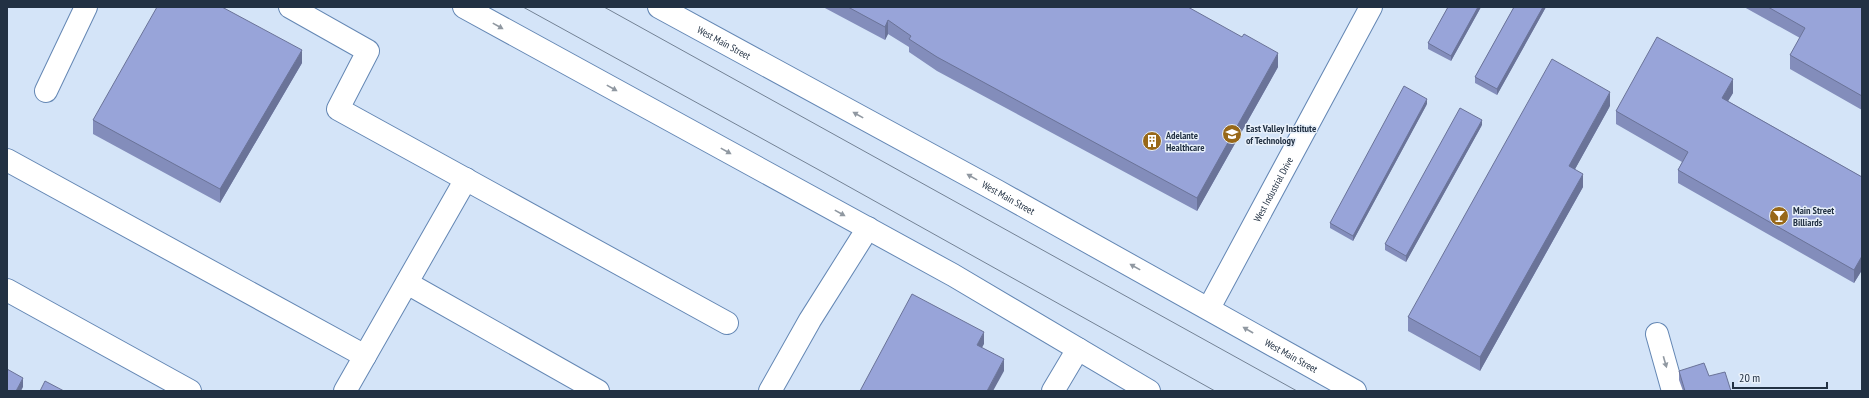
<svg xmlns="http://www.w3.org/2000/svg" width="1869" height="398" font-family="'PT Sans Narrow',sans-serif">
	<rect width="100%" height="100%" fill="#d4e4f8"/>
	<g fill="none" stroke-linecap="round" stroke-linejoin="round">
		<defs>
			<g id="minor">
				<path d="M290 7 368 51 338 109 727 323"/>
				<path d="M46 91 86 7"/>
				<path d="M7 160 365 356"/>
				<path d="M407 283 598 391"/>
				<path d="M7 290 190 391"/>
				<path id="s1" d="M1209 308 1371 7"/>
				<path d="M1657 334 1673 391"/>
				<path d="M345 391 466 179"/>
				<path d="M770 391 810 320 868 228"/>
				<path d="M1053 391 1078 349"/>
			</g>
			<g id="major">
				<path d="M464 7 953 275 1149 391"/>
				<path id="s2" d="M659 7 997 191 1355 391"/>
			</g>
		</defs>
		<use href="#minor" stroke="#6487b4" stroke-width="24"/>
		<use href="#major" stroke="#6487b4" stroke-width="24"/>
		<use href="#minor" stroke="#fff" stroke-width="22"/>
		<use href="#major" stroke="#fff" stroke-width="22"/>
		<path stroke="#738295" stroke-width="1" d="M523 7 819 170 1215 391
			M604 7 1297 391"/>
	</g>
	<path fill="#838dbb" d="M823 7H1188L1278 67 1197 211 937 71 909 52V47L888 34 885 40Z
		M1448 7H1481L1451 61 1428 49V43Z
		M1514 7H1546L1497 95 1475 83V77Z
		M1744 7H1862V110L1790 69V55L1800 38Z
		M302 63 220 203 93 134V120Z
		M1733 93 1728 101 1862 177V270L1854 283 1678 183V170L1682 162 1616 124V111Z
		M1427 104 1353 241 1330 228V223Z
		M1610 106 1575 169 1583 187 1480 371 1408 331V317Z
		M1482 125 1406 262 1385 250V244Z
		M1679 371 1731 391H1683L1679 380Z"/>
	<path fill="#6a7398" d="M1478 7H1481L1451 61V56Z
		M1543 7H1546L1497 95V89Z
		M888 20V34L885 40V27Z
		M302 50V63L220 203V189Z
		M1278 53V67L1197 211V198Z
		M1733 79V93L1722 111V98Z
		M1610 92V106L1569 180V166Z
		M1427 99V104L1353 241V236Z
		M1482 120V125L1406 262V256Z
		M1583 174V187L1480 371V357Z
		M1862 256V270L1854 283V270Z
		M984 332V344L977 357V345Z
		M1004 359V371L993 391H987Z
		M23 378V387L21 391H16Z"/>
	<path fill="#98a4d9" stroke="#6a7398" d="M157 7H222L302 50 220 189 93 120Z
		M848 7H1188L1242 37 1244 34 1278 53 1197 198 937 57 909 39 911 36 888 20 885 27Z
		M1448 7H1478L1451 56 1428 43Z
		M1514 7H1543L1497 89 1475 77Z
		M1768 7H1862V96L1790 55 1805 28Z
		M1657 37 1733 79 1722 98 1862 177V256L1854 270 1678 170 1688 152 1616 111Z
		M1552 59 1610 92 1569 166 1583 174 1480 357 1408 317Z
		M1404 86 1427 99 1353 236 1330 223Z
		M1460 108 1482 120 1406 256 1385 244Z
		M912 294 984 332 977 345 1004 359 987 391H860Z
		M1704 363 1709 376 1725 372 1731 391H1685L1679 371Z
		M7 369 23 378 16 391H7Z
		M45 381 64 391H40Z"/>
	<defs><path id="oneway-solid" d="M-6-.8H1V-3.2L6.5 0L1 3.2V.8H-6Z"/></defs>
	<g fill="#9098a1">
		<use href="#oneway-solid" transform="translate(498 26) rotate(29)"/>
		<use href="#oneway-solid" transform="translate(612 88) rotate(29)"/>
		<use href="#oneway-solid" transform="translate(858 115) rotate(-151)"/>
		<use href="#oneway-solid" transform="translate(726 151) rotate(29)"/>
		<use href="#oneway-solid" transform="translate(972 177) rotate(-151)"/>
		<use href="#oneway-solid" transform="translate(840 213) rotate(29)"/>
		<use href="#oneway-solid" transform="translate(1135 267) rotate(-151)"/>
		<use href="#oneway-solid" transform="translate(1248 330) rotate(-150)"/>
		<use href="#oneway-solid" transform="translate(1665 362) rotate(74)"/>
	</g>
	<defs>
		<symbol id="school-disc" viewBox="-11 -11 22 22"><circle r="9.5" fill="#986819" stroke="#e8f0fa"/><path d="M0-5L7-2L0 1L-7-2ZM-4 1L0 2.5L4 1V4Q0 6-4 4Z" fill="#fff"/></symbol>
		<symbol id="building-disc" viewBox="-11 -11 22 22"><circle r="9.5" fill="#986819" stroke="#e8f0fa"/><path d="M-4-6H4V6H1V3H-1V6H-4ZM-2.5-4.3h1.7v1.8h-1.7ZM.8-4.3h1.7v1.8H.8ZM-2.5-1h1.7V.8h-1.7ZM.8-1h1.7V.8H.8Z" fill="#fff"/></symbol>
		<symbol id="bar-disc" viewBox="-11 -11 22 22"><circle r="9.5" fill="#986819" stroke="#e8f0fa"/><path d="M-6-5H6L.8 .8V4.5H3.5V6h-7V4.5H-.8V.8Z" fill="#fff"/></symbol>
	</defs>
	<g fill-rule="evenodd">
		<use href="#school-disc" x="1221" y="123" width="22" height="22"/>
		<use href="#building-disc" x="1141" y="130" width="22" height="22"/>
		<use href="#bar-disc" x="1768" y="205" width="22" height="22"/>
	</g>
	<g text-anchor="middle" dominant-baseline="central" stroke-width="3" stroke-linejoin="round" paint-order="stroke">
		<g font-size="10" fill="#223143" stroke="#e8f0fa">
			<text stroke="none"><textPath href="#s2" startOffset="74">West Main Street</textPath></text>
			<text stroke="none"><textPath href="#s1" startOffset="135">West Industrial Drive</textPath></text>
			<text stroke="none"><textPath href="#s2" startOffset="398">West Main Street</textPath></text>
			<text stroke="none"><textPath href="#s2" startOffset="722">West Main Street</textPath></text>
		</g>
		<g font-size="10" font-weight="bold" fill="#223143" stroke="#e8f0fa" text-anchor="start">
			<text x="1246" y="128">East Valley Institute<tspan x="1246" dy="12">of Technology</tspan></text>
			<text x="1166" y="135">Adelante<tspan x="1166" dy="12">Healthcare</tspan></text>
			<text x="1793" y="210">Main Street<tspan x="1793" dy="12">Billiards</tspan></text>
		</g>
	</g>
	<rect width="1869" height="398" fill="none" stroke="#223143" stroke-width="16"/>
	<path d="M1733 382v6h94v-6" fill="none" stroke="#223143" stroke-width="2"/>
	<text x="1739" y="382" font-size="12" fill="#223143" stroke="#e8f0fa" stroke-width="3" paint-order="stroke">20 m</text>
</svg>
